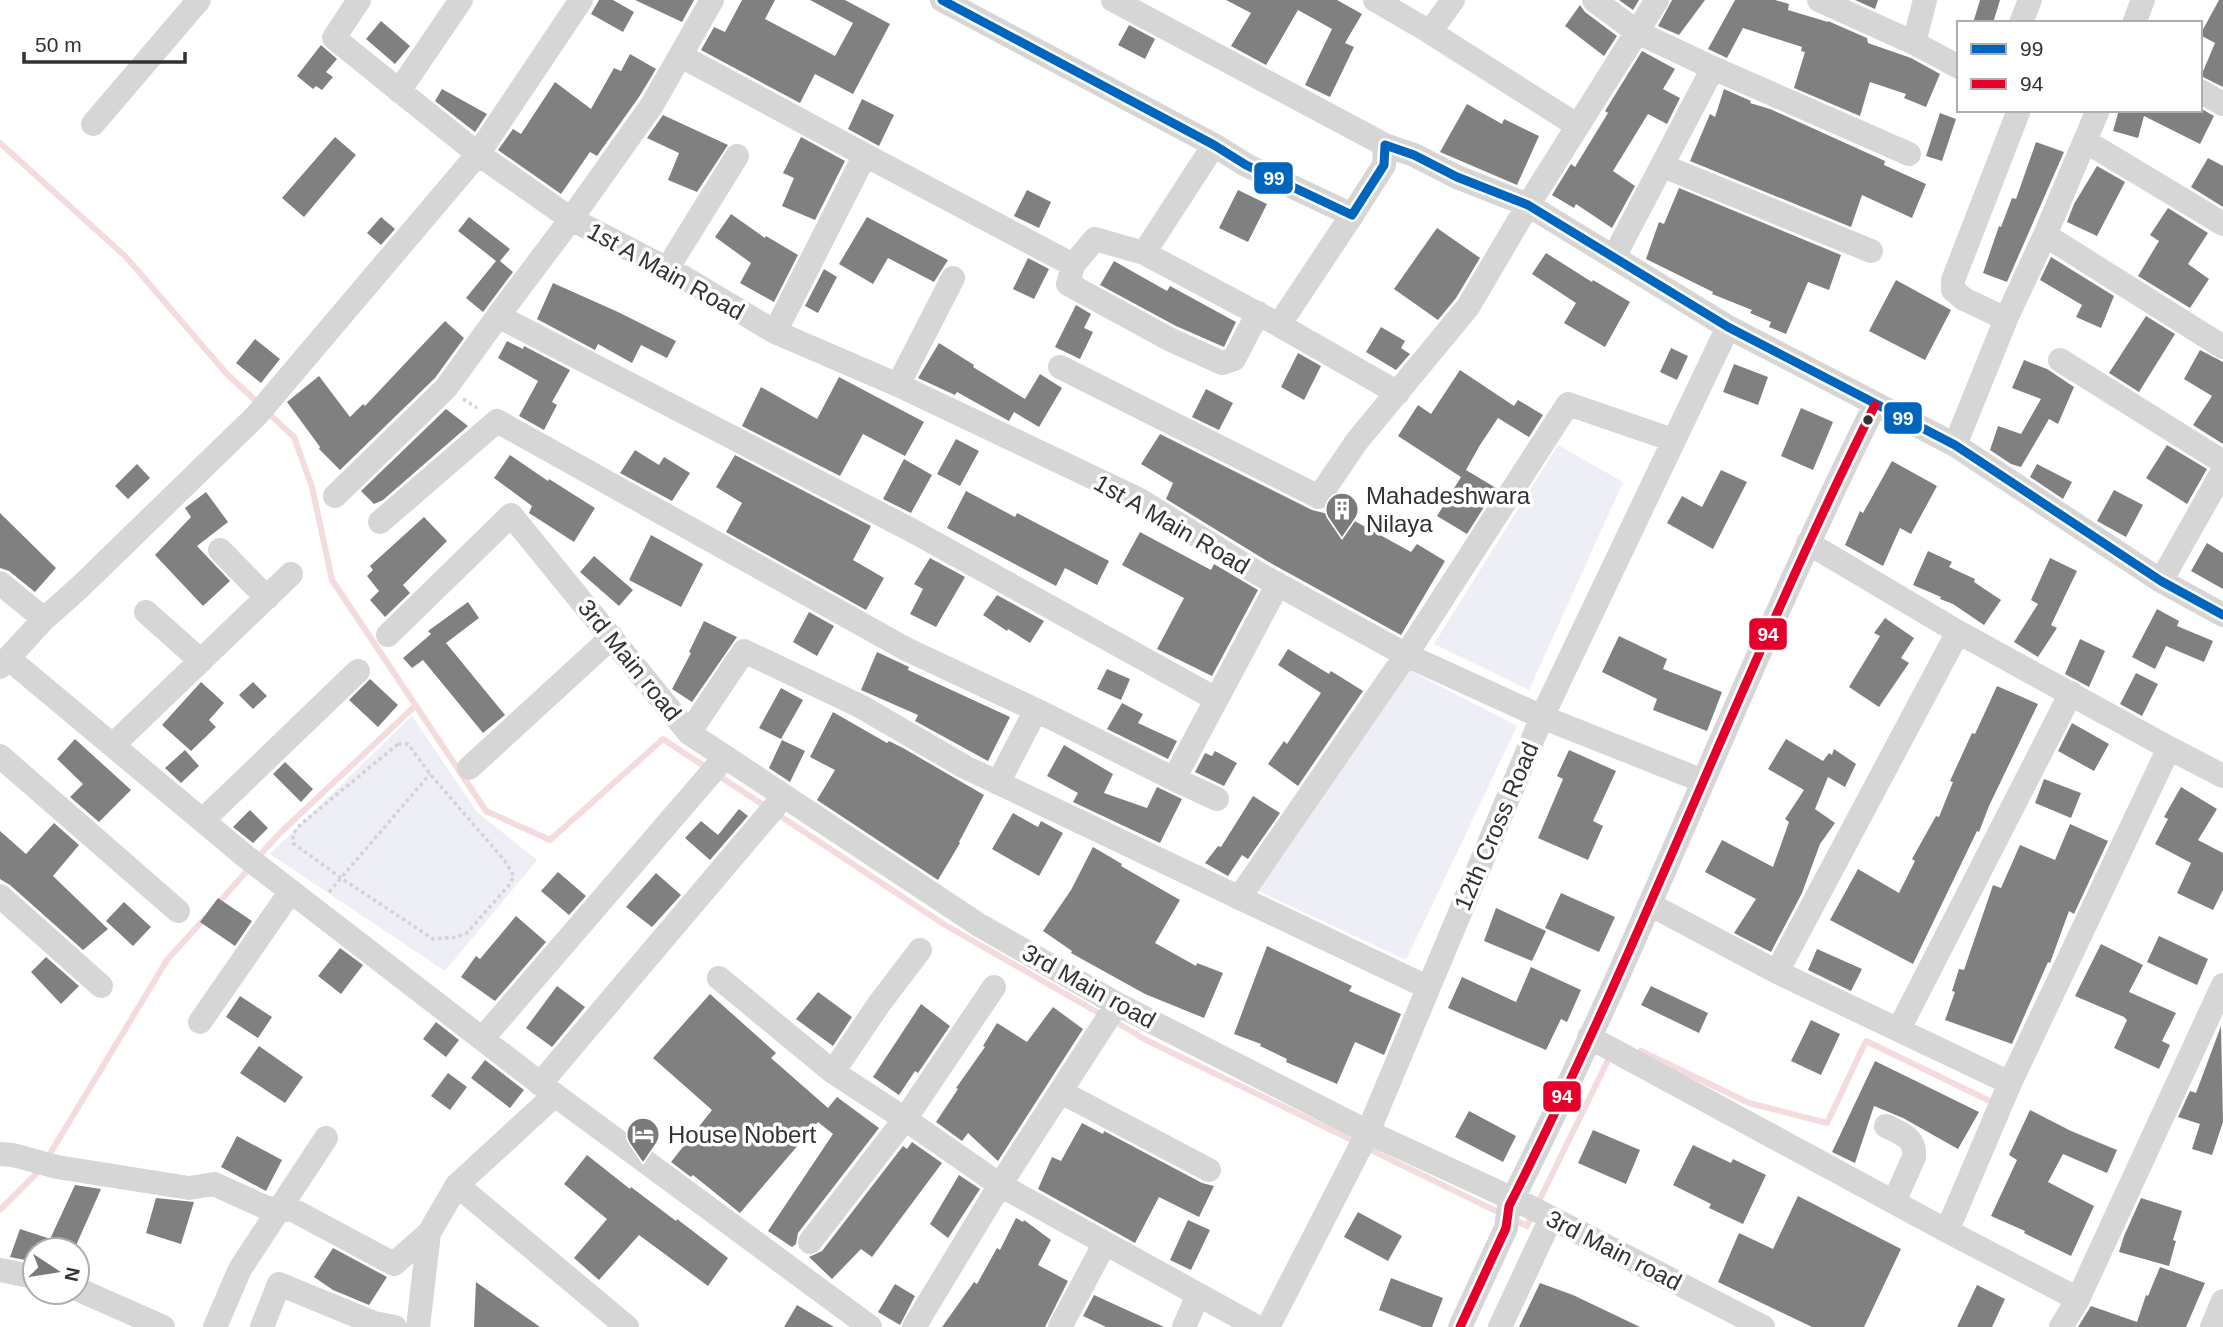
<svg xmlns="http://www.w3.org/2000/svg" width="2223" height="1327" font-family="Arial,sans-serif">
	<rect width="100%" height="100%" fill="#fff"/>
	<path fill="#eeeef6" d="M1558 445 1623 482 1529 690 1434 644Z
		M1409 670 1517 726 1406 960 1256 890Z
		M412 716 477 812 537 860 445 971 270 854Z"/>
	<g fill="none" stroke-linecap="round" stroke-linejoin="round">
		<path stroke="#f4dbdd" stroke-width="6" d="M0 143 126 257 226 373 258 403
			M266 411 294 437 312 487 332 580 486 811 550 840 663 739 707 768
			M716 774 768 808
			M777 814 945 925 1104 1016
			M258 857 281 832 416 705
			M217 905 251 866
			M1114 1021 1146 1040 1358 1143
			M1641 1051 1749 1103 1827 1123 1866 1041 1992 1102 1997 1101
			M1367 1148 1502 1214
			M48 1157 167 960 205 918
			M1538 1203 1610 1056
			M0 1210 41 1169
			M1512 1219 1527 1226 1533 1213"/>
	</g>
	<path fill="#808080" d="M599 0H613L634 12 623 32 591 14Z
		M635 0H694L682 22Z
		M742 0H775L765 19 835 56 853 23 810 0H845L890 24 853 94 815 74 800 103 701 50 714 27 725 32Z
		M1226 0H1337L1362 14 1345 43 1354 47 1330 97 1305 85 1332 29 1298 10 1266 65 1231 46 1251 13Z
		M1619 0H1639L1633 10Z
		M1672 0H1705L1679 35 1658 26Z
		M1735 0H1775L1789 4 1788 10 1828 22V21L1867 38 1868 43 1911 58 1940 74 1926 107 1904 98 1906 94 1870 82 1860 116 1794 88 1805 52 1801 51 1802 47 1743 28 1727 58 1708 49Z
		M1855 0H1878L1875 9Z
		M1980 0H2000L1993 23H1973Z
		M2219 0H2223V87L2201 76 2215 43 2200 35Z
		M1580 5 1585 12 1617 36 1604 56 1565 26Z
		M381 21 410 46 395 64 366 39Z
		M1129 25 1155 39 1145 59 1118 45Z
		M321 45 337 59 326 72 333 77 322 90 316 86 313 89 297 76Z
		M1642 51 1675 69 1663 89 1680 98 1667 124 1648 114 1613 171 1635 186 1612 228 1576 204 1574 208 1552 195 1571 164 1575 167 1608 113 1605 111Z
		M630 54 656 69 639 97 597 156 590 152 561 194 498 150 513 129 521 134 555 82 591 109 614 68 621 71Z
		M442 89 487 114 475 132 435 101Z
		M1724 89 1751 101 1750 103 1770 109 1885 161 1884 165 1926 184 1912 218 1862 195 1851 227 1690 161 1710 114 1715 117Z
		M862 99 894 115 879 146 848 129Z
		M1467 104 1502 124 1504 119 1539 136 1517 185 1440 152Z
		M2200 108 2214 116 2200 144 2144 116 2138 138 2113 131 2119 110H2200Z
		M1940 113 1956 119 1942 161 1926 156Z
		M663 115 728 145 697 192 668 180 679 153 647 138Z
		M335 137 356 155 304 217 282 198Z
		M801 137 845 161 815 220 782 206 794 178 783 173Z
		M2036 142 2064 152 2007 282 1983 273 1999 226 2001 227 2012 198 2016 199Z
		M2208 158 2223 166V207L2191 187Z
		M2097 166 2125 182 2097 236 2067 222 2074 204Z
		M1679 188 1841 255 1829 290 1808 282 1786 334 1769 327 1771 322 1750 313 1752 310 1712 294 1713 292 1646 259 1659 222 1664 224Z
		M1027 190 1051 202 1039 228 1014 216Z
		M1238 190 1267 204 1248 242 1219 228Z
		M2168 208 2208 233 2188 264 2209 279 2190 308 2138 276 2159 241 2150 235Z
		M731 214 765 238 766 236 798 255 774 302 740 283 751 263 715 237Z
		M381 217 395 229 381 245 367 233Z
		M469 217 510 249 500 261 513 272 483 312 466 298 496 261 458 231Z
		M867 217 948 260 934 282 888 258 873 284 839 264Z
		M1437 228 1480 258 1456 298 1438 320 1394 289Z
		M1546 253 1592 282 1593 280 1630 302 1605 347 1564 323 1576 303 1532 274Z
		M2051 257 2114 296 2101 328 2076 317 2082 305 2040 280Z
		M1028 258 1049 269 1034 299 1013 289Z
		M1114 261 1167 291 1170 286 1236 322 1224 347 1176 326 1100 285Z
		M824 269 837 277 818 313 805 306Z
		M1896 280 1951 310 1925 360 1869 331Z
		M553 283 618 312 676 341 667 358 641 345 632 363 598 344 595 350 537 319Z
		M1076 305 1091 314 1084 328 1093 332 1080 359 1055 347Z
		M2146 316 2175 334 2139 392 2109 373Z
		M445 321 464 338 435 378 340 470 319 449 320 447 287 402 319 376 350 417 363 404 365 406Z
		M1381 327 1405 341 1401 348 1410 354 1396 370 1366 352Z
		M255 339 280 359 261 383 236 363Z
		M507 341 523 349 524 346 570 370 552 402 557 405 544 430 519 416 538 381 498 358Z
		M939 343 974 365 973 367 1025 399 1040 374 1062 388 1039 427 1014 412 1009 421 957 392 955 395 918 378Z
		M1671 348 1688 356 1677 380 1660 372Z
		M2200 350 2223 362V444L2193 425 2212 396 2184 379Z
		M1298 353 1321 366 1304 400 1281 387Z
		M2024 360 2047 369 2074 387 2058 424 2049 419 2021 467 2011 464 1990 450 1998 426 2021 434 2041 399 2012 388Z
		M1734 364 1768 377 1758 405 1723 392Z
		M1460 370 1514 406 1518 400 1543 415 1529 437 1498 418 1480 445 1466 470 1496 488 1467 534 1437 516 1461 477 1398 436 1418 405 1431 414Z
		M839 377 924 422 905 456 863 434 840 476 742 426 761 387 817 419Z
		M1206 389 1233 403 1219 430 1192 417Z
		M1801 408 1833 422 1813 470 1781 456Z
		M446 409 468 426 383 500 374 504 361 491Z
		M1160 434 1312 510 1328 514 1331 508 1411 552 1417 544 1445 561 1401 635 1267 561 1166 499 1173 483 1141 464Z
		M956 439 979 451 960 486 937 474Z
		M2167 445 2207 469 2187 504 2146 478Z
		M635 450 659 465 664 457 690 473 672 501 620 473Z
		M510 455 548 481 549 479 595 508 574 542 529 513 532 506 494 478Z
		M735 455 871 526 853 560 884 578 866 610 726 532 742 503 716 487Z
		M904 459 932 475 911 513 883 499Z
		M1892 461 1937 486 1911 534 1900 528 1883 566 1845 545 1860 511 1863 513Z
		M137 464 150 478 128 499 115 486Z
		M2037 464 2072 482 2063 499 2030 477Z
		M1721 470 1747 482 1713 549 1667 523 1682 496 1702 507Z
		M2114 490 2143 505 2126 537 2097 521Z
		M966 491 1015 517 1017 513 1109 561 1097 585 1065 568 1056 586 947 528Z
		M206 492 228 522 197 546 230 581 203 606 155 555 191 517 185 508Z
		M0 513 56 568 35 592 9 571 0 568Z
		M424 517 447 541 403 585 410 593 385 617 370 600 379 591 367 576 373 570 370 566Z
		M1140 532 1211 570 1214 564 1258 590 1212 676 1157 649 1184 598 1122 565Z
		M651 535 703 564 681 607 629 580Z
		M2207 543 2223 553V589L2191 571Z
		M1928 551 1952 562 1949 567 1975 579 1974 582 2001 600 1984 625 1953 604 1940 599 1941 597 1913 585Z
		M594 556 633 590 619 606 580 572Z
		M930 558 965 577 936 627 910 614 923 589 914 584Z
		M2050 558 2077 571 2051 625 2057 628 2038 657 2014 642 2038 604 2031 600Z
		M997 595 1044 621 1030 643 1008 629 1007 631 983 615Z
		M468 602 479 618 446 643 505 715 483 733 423 660 412 668 403 658 431 634 428 631Z
		M2157 609 2179 621 2177 626 2213 641 2204 662 2166 646 2155 669 2132 657Z
		M809 612 834 626 817 656 793 642Z
		M1885 618 1914 638 1901 658 1909 663 1879 707 1849 687 1880 636 1874 633Z
		M704 621 737 637 692 702 672 689 691 653 689 652Z
		M1619 636 1667 659 1663 669 1722 692 1707 731 1653 710 1657 699 1602 672Z
		M2080 639 2105 651 2089 687 2065 674Z
		M1288 649 1329 674 1331 671 1363 691 1298 786 1268 764 1284 741 1287 744 1321 693 1278 665Z
		M877 652 909 667 908 670 1010 717 988 761 915 721 918 715 861 690Z
		M1107 669 1130 679 1121 700 1097 689Z
		M2136 673 2158 684 2142 716 2120 704Z
		M370 679 398 705 378 727 349 700Z
		M201 682 224 703 209 720 216 727 191 751 162 725Z
		M253 682 267 696 253 709 239 695Z
		M1997 686 2038 704 1989 806 1979 832 1977 831 1913 964 1830 920 1858 869 1899 893 1915 861 1912 859 1936 816 1939 817 1953 782 1950 781 1972 733 1975 734Z
		M781 688 803 700 781 739 759 728Z
		M1122 703 1143 714 1138 723 1177 741 1168 759 1107 729Z
		M833 712 887 743 889 741 903 748 984 795 959 842 960 843 938 880 817 800 835 770 810 757Z
		M2072 723 2109 744 2094 771 2058 751Z
		M75 739 131 790 99 822 70 797 83 784 57 759Z
		M1786 739 1823 761 1829 753 1832 755 1834 749 1856 764 1845 787 1828 777 1815 809 1835 823 1820 844 1802 893 1771 952 1734 933 1756 899 1705 872 1722 840 1773 867 1789 822 1785 819 1804 790 1768 769Z
		M782 740 805 751 790 782 769 768Z
		M1064 745 1113 774 1104 793 1147 808 1157 787 1182 799 1160 843 1073 802 1078 793 1047 776Z
		M185 750 199 766 181 783 165 768Z
		M1569 750 1616 771 1593 821 1603 826 1588 860 1538 838 1563 779 1557 776Z
		M1215 751 1237 763 1224 786 1195 772 1205 753 1212 756Z
		M285 762 313 789 301 802 273 774Z
		M2044 779 2081 793 2071 818 2035 803Z
		M2181 787 2217 809 2198 840 2223 853V890L2213 910 2177 893 2191 863 2155 844 2168 819 2164 817Z
		M1253 796 1280 813 1248 859 1242 855 1228 876 1205 863 1218 846 1221 847Z
		M739 809 748 816 710 860 685 838 701 821 718 835Z
		M250 810 268 828 253 843 233 827Z
		M1013 813 1038 827 1041 821 1063 833 1039 876 992 849Z
		M54 823 79 845 53 876 108 929 83 950 10 885 0 879V831L26 854Z
		M2070 824 2108 841 2074 914 2069 911 2050 963 2048 962 2012 1044 1945 1020 1955 992 1952 991 1959 969 1964 970 1993 885 2001 888 2020 845 2055 860Z
		M1093 847 1122 864 1121 866 1180 900 1155 943 1196 966 1197 963 1223 973 1204 1018 1145 994 1071 953 1072 951 1043 931 1071 890Z
		M558 872 586 896 569 915 541 891Z
		M656 873 681 895 652 927 626 907Z
		M1561 893 1615 917 1599 952 1545 928Z
		M218 898 252 921 235 946 200 922Z
		M124 902 151 927 133 946 106 921Z
		M1496 908 1546 931 1532 961 1484 941Z
		M516 916 546 942 495 1001 461 977 476 956 480 959Z
		M2159 936 2208 959 2197 985 2147 962Z
		M2101 944 2143 965 2129 992 2176 1013 2162 1041 2170 1045 2159 1069 2114 1048 2127 1020 2124 1017 2075 996Z
		M1267 946 1352 986 1349 991 1401 1014 1384 1055 1355 1042 1337 1084 1286 1062 1287 1059 1260 1046 1261 1044 1234 1034Z
		M340 948 363 965 341 994 318 976Z
		M1817 949 1862 969 1851 991 1808 970Z
		M46 957 79 986 61 1004 31 972Z
		M1531 967 1581 990 1567 1022 1561 1019 1546 1050 1448 1008 1462 977 1516 1002Z
		M557 986 585 1007 552 1047 526 1028Z
		M1651 986 1708 1013 1699 1033 1641 1005Z
		M818 992 852 1017 833 1046 796 1019Z
		M710 994 776 1053 771 1058 828 1108 837 1097 879 1128 798 1233 796 1244 792 1247 768 1231 833 1134 818 1122 740 1213 693 1175 691 1177 671 1162 712 1110 653 1058Z
		M240 996 272 1017 258 1038 226 1017Z
		M921 1004 950 1026 918 1073 915 1071 899 1095 873 1077Z
		M1053 1007 1083 1029 998 1161 968 1133 962 1141 936 1122 958 1089 956 1088 985 1047 983 1046 997 1023 1027 1042Z
		M1811 1020 1840 1034 1821 1075 1791 1061Z
		M436 1022 459 1040 446 1057 423 1039Z
		M2221 1026 2223 1122 2212 1155 2192 1149 2200 1124 2178 1117 2190 1091 2196 1093Z
		M259 1046 303 1077 285 1103 240 1073Z
		M485 1060 524 1090 510 1108 471 1078Z
		M1875 1061 1979 1112 1958 1149 1903 1118 1874 1106 1855 1163 1832 1152Z
		M448 1073 467 1087 450 1110 431 1096Z
		M2030 1110 2071 1131 2117 1150 2107 1173 2063 1154 2048 1182 2094 1206 2071 1256 2024 1233 2025 1231 1991 1216 2017 1160 2009 1155Z
		M1469 1111 1516 1136 1503 1162 1455 1137Z
		M1082 1123 1103 1134 1104 1131 1202 1183 1214 1186 1199 1217 1159 1197 1135 1243 1038 1189 1052 1157 1061 1161Z
		M1593 1130 1640 1150 1626 1184 1578 1163Z
		M237 1136 282 1160 266 1191 221 1167Z
		M912 1142 942 1163 872 1257 861 1249 832 1279 809 1257 822 1251 903 1146 907 1149Z
		M1693 1145 1731 1163 1733 1159 1766 1175 1743 1224 1709 1208 1711 1204 1673 1185Z
		M587 1155 630 1189 631 1187 676 1221 677 1219 728 1258 708 1286 639 1235 599 1280 574 1258 607 1219 564 1184Z
		M959 1175 980 1189 948 1238 930 1224Z
		M75 1185 101 1189 74 1250H35V1262L10 1257 20 1229 63 1243 51 1237Z
		M1798 1196 1901 1249 1864 1327H1812L1718 1282 1739 1233 1773 1249Z
		M156 1198 194 1202 181 1244 146 1233Z
		M2141 1198 2182 1211 2173 1240 2176 1241 2169 1266 2119 1252 2124 1236Z
		M1358 1212 1402 1236 1388 1261 1344 1237Z
		M1016 1218 1023 1222 1024 1220 1051 1240 1038 1265 1068 1281 1045 1327H942L974 1282 977 1284 997 1248 1000 1250Z
		M1188 1220 1210 1230 1191 1270 1170 1260Z
		M333 1248 387 1277 369 1305 333 1290 314 1277Z
		M2160 1267 2205 1283 2186 1327H2078L2091 1306 2137 1322 2146 1295 2148 1296Z
		M1391 1278 1443 1298 1432 1327H1422L1379 1310Z
		M476 1282 540 1327H474Z
		M1540 1283 1573 1295 1640 1327H1519Z
		M895 1284 915 1296 900 1325 878 1312Z
		M1977 1285 2005 1299 1992 1327H1957Z
		M1094 1295 1164 1327H1106L1083 1316Z
		M797 1305 834 1327H784Z"/>
	<g fill="none" stroke-linecap="round" stroke-linejoin="round">
		<path stroke="#d3d3d3" stroke-width="3.5" stroke-dasharray="3.5 3.5" stroke-linecap="butt" d="M463 399 477 408
			M398 744H408L430 774 505 861 514 876 509 885 467 933 457 937 433 939 341 878 293 843V834L301 824Z
			M329 892 430 774"/>
		<path stroke="#d6d6d6" stroke-width="24" d="M359 0 334 38 478 154 581 0
			M712 0 652 105 571 219 498 316 913 531 1216 699
			M942 0 1214 145 1246 165 1352 215 1384 165 1385 145 1414 155 1457 177 1528 205 1728 327 1955 445 2161 581 2223 615
			M1113 0 1385 145
			M1375 0 1430 32 1578 126
			M1594 0 1637 32 1713 68 1909 154
			M1819 0 1914 43 1959 67
			M2021 23 2030 0
			M2134 23 2143 0
			M1430 32 1453 0
			M1914 43 1925 0
			M681 56 865 155 775 332
			M399 91 461 0
			M2200 91 2223 104
			M93 124 199 0
			M2085 141 2223 224
			M1214 145 1144 253 1279 325 1352 215
			M865 155 1073 265 1068 284 1169 339 1222 363 1234 359 1258 313
			M1663 166 1871 251
			M2045 235 2223 347
			M1614 257 1713 68
			M1073 265 1095 239 1144 253
			M667 269 737 156
			M2006 319 1964 299 1953 290V280L2019 110
			M1279 325 1398 393
			M2060 360 2223 462
			M1060 367 1319 497 1357 441 1468 307 1528 205 1657 0
			M898 385 953 278
			M1955 445 2006 319 2045 235 2098 110
			M335 496 446 388 498 316
			M380 522 497 421 906 649 1036 710 1174 779 1278 584
			M1808 543 1958 632 2169 748 2223 776
			M220 550 267 598
			M2161 581 2223 471
			M0 583 44 619
			M146 612 201 661
			M388 635 511 515 689 733 979 925 1117 1004 1368 1132 1526 1205 1763 1327
			M8 658 245 856 555 1095
			M0 667 44 619 79 588 256 416 478 154 571 219 683 277 775 332 898 385 1138 499 1259 574 1406 655 1542 717 1703 781
			M689 733 744 651 860 706 965 767 1427 987
			M113 745 291 574
			M0 756 178 911
			M469 768 612 637
			M1174 779 1217 799
			M998 783 1036 710
			M203 820 358 671
			M0 896 101 986
			M1239 898 1406 655 1568 404 1673 440
			M1651 905 1777 972 2010 1083
			M1777 972 1958 632
			M719 978 833 1072 905 1119 810 1242
			M994 987 905 1119 1000 1185 1257 1327
			M200 1022 291 891
			M1899 1029 2071 693
			M1589 1037 1947 1231 2078 1299
			M482 1039 725 757
			M833 1072 879 1004 920 950
			M540 1084 784 796
			M1061 1092 1209 1170
			M1886 1126C1900 1133 1916 1137 1914 1157L1894 1202
			M0 1154 13 1155 57 1167 189 1188 214 1184 267 1208 293 1210 394 1264 429 1233
			M457 1185 627 1327
			M1947 1231 2010 1083 2169 748
			M0 1270 35 1277
			M77 1289 163 1327
			M215 1327 240 1269 326 1138
			M262 1327 279 1284 374 1323 395 1327
			M418 1327 429 1233 457 1185 555 1095 870 1327
			M914 1327 1000 1185 1117 1004
			M1060 1327 1105 1243
			M1184 1327 1198 1295
			M1268 1327 1368 1132 1542 717 1728 327
			M1460 1327 1506 1228 1509 1206C1642 944 1744 667 1875 405
			M1500 1327 1551 1218
			M2061 1327 2078 1299 2223 985
			M2212 1327 2223 1301"/>
		<defs>
			<path id="bus-1" d="M942 0 1214 145 1246 165 1352 215 1384 165 1385 145 1414 155 1457 177 1528 205 1728 327 1955 445 2161 581 2223 615"/>
			<path id="bus-2" d="M1460 1327 1506 1228 1509 1206C1642 944 1744 667 1875 405"/>
		</defs>
		<use href="#bus-1" stroke="#fff" stroke-width="14"/>
		<use href="#bus-2" stroke="#fff" stroke-width="14"/>
		<use href="#bus-1" stroke="#0065bd" stroke-width="9"/>
		<use href="#bus-2" stroke="#e4002b" stroke-width="9"/>
	</g>
	<defs>
		<symbol id="building-pin" viewBox="-11 -11 22 30"><path d="M0 17L-7.5 6A9.5 9.5 0 1 1 7.5 6Z" fill="#7a7a7a" stroke="#fff"/><path d="M-4-6H4V6H1V3H-1V6H-4ZM-2.5-4.3h1.7v1.8h-1.7ZM.8-4.3h1.7v1.8H.8ZM-2.5-1h1.7V.8h-1.7ZM.8-1h1.7V.8H.8Z" fill="#fff"/></symbol>
		<symbol id="hotel-pin" viewBox="-11 -11 22 30"><path d="M0 17L-7.5 6A9.5 9.5 0 1 1 7.5 6Z" fill="#7a7a7a" stroke="#fff"/><path d="M-6-4.5h1.5V1H6V5H4.5V3h-9V5H-6ZM-4 0a1.8 1.8 0 1 1 3.6 0ZM.5 0V-2.5h3Q6-2.5 6 0Z" fill="#fff"/></symbol>
	</defs>
	<g fill-rule="evenodd">
		<use href="#building-pin" x="1323" y="490" width="38" height="52"/>
		<use href="#hotel-pin" x="624" y="1115" width="38" height="52"/>
	</g>
	<circle fill="#323232" stroke="#fff" stroke-width="2.5" cx="1868" cy="420" r="6"/>
	<g text-anchor="middle" dominant-baseline="central" stroke-width="7" stroke-linejoin="round" paint-order="stroke">
		<g font-size="24" fill="#323232" stroke="#fff">
			<text transform="translate(666 271) rotate(29)">1st A Main Road</text>
			<text transform="translate(1172 524) rotate(30)">1st A Main Road</text>
			<text transform="translate(630 660) rotate(51)">3rd Main road</text>
			<text transform="translate(1496 826) rotate(-67)">12th Cross Road</text>
			<text transform="translate(1089 986) rotate(29)">3rd Main road</text>
			<text transform="translate(1614 1250) rotate(27)">3rd Main road</text>
		</g>
		<g font-size="24" fill="#323232" stroke="#fff" text-anchor="start">
			<text x="1366" y="495">Mahadeshwara<tspan x="1366" dy="28">Nilaya</tspan></text>
			<text x="668" y="1134">House Nobert</text>
		</g>
	</g>
	<g stroke="#fff" stroke-width="2.5">
		<rect x="1253" y="161" width="41" height="34" rx="7" fill="#0065bd"/>
		<rect x="1883" y="401" width="40" height="34" rx="7" fill="#0065bd"/>
		<rect x="1748" y="617" width="40" height="34" rx="7" fill="#e4002b"/>
		<rect x="1542" y="1080" width="40" height="33" rx="7" fill="#e4002b"/>
	</g>
	<g font-size="19" text-anchor="middle" font-weight="bold" fill="#fff">
		<text x="1274" y="185">99</text>
		<text x="1903" y="425">99</text>
		<text x="1768" y="641">94</text>
		<text x="1562" y="1103">94</text>
	</g>
	<rect x="1957" y="21" width="245" height="91" fill="#ffffff" stroke="#adadad" stroke-width="2"/>
	<rect x="1971" y="44" width="35" height="10" fill="#0065bd" stroke="#adadad" stroke-width="2"/>
	<text x="2020" y="56" font-size="21" fill="#323232">99</text>
	<rect x="1971" y="79" width="35" height="10" fill="#e4002b" stroke="#adadad" stroke-width="2"/>
	<text x="2020" y="91" font-size="21" fill="#323232">94</text>
	<g transform="translate(56 1271) rotate(102)"><circle r="33" fill="#ffffff" stroke="#adadad" stroke-width="2"/>
	<path d="M0-5L12 26L0 18L-12 26Z" fill="#7a7a7a"/>
	<text y="-10" font-size="19" font-weight="bold" text-anchor="middle" fill="#323232">N</text>
	</g>
	<path d="M24 52v10h161v-10" fill="none" stroke="#323232" stroke-width="3.5"/>
	<text x="35" y="52" font-size="21" fill="#323232" stroke="#ffffff" stroke-width="5" paint-order="stroke">50 m</text>
</svg>
